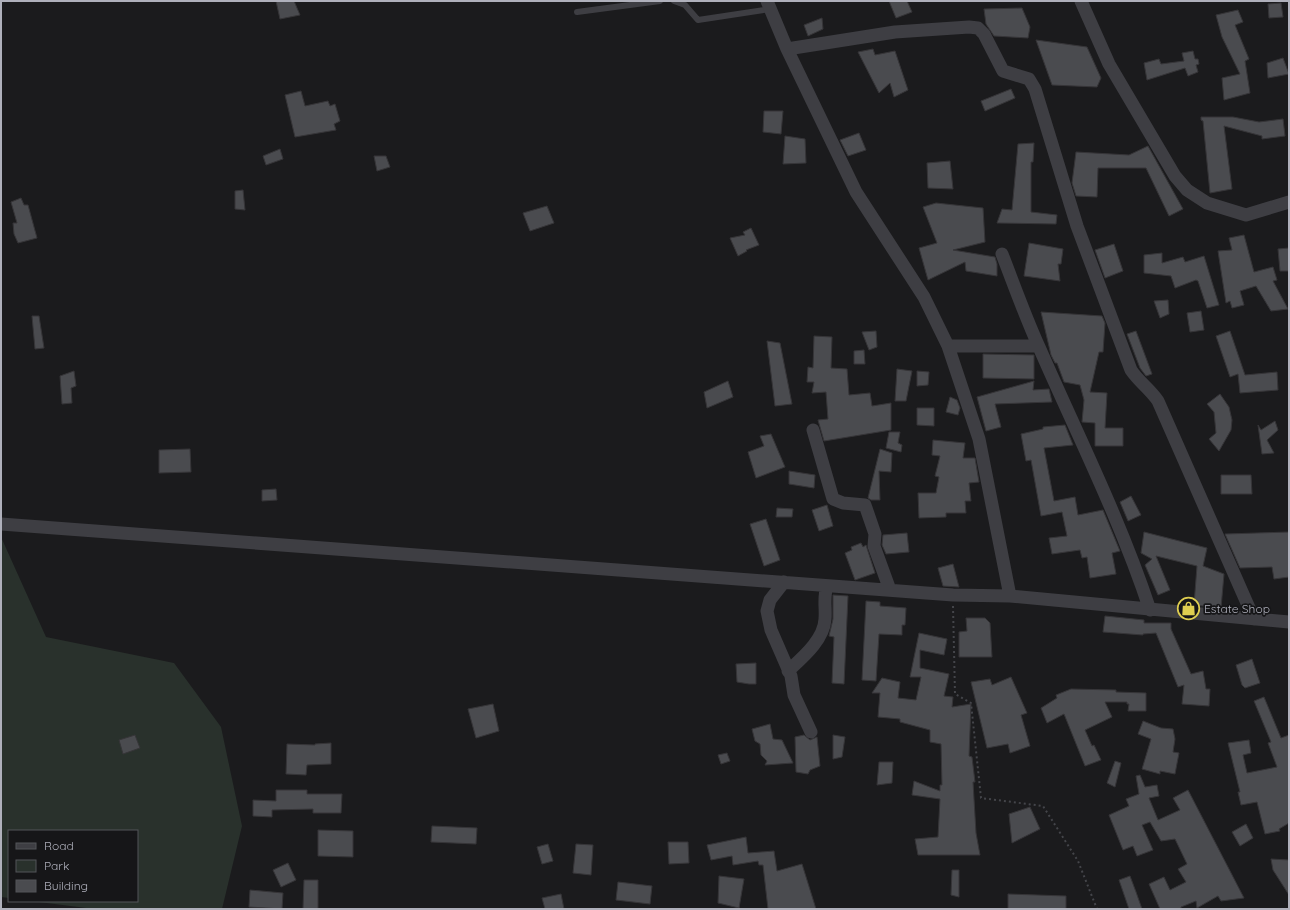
<svg xmlns="http://www.w3.org/2000/svg" width="1290" height="910" font-family="Quicksand,sans-serif">
	<rect width="100%" height="100%" fill="#1b1b1d"/>
	<path fill="#29312c" d="M1 537 46 637 174 663 221 727 242 826 222 909H94L31 901H137V831H9V898L1 897Z"/>
	<path fill="#4a4b4f" stroke="#363538" d="M276 1H294L300 15 280 19Z
		M889 1H907L912 12 896 18Z
		M1281 3 1283 17 1269 18 1268 4Z
		M1022 8 1030 27 1028 38 994 36 986 24 984 9Z
		M1238 10 1243 22 1235 25 1249 59 1245 61 1250 93 1224 100 1222 78 1240 74 1222 37 1216 15Z
		M822 18 823 29 808 36 804 25Z
		M1036 40 1087 47 1101 78 1097 87 1052 85Z
		M873 49 875 55 895 51 908 90 894 97 890 83 879 93 858 52Z
		M1193 51 1195 59H1198L1199 64 1196 65 1198 72 1188 76 1185 68 1147 80 1144 63 1159 59 1161 64 1184 61 1182 53Z
		M1283 58 1289 74 1268 78 1267 63Z
		M1011 89 1015 98 985 111 981 101Z
		M301 91 305 106 328 101 330 106 335 104 340 121 334 124 336 130 295 137 285 95Z
		M764 111H783L781 134 763 132Z
		M1201 117H1233L1259 122 1283 119 1285 136 1262 139V136L1224 126 1232 189 1210 193 1203 121 1201 120Z
		M859 133 866 150 848 156 840 140Z
		M785 136 805 139 806 163 783 164Z
		M1034 143 1033 162H1031V212L1057 215 1056 224 997 223 1002 209 1012 210 1018 144Z
		M1148 146 1183 209 1169 216 1146 168H1098L1097 197 1076 196 1072 183 1076 152 1129 155Z
		M280 149 283 159 266 165 263 156Z
		M374 156H386L390 167 377 171Z
		M950 161 953 189 928 188 927 163Z
		M243 190 245 210 235 209V191Z
		M21 198 24 205H28L37 238 18 243 14 234 13 223H17L11 202Z
		M936 203 983 208 985 242 953 250 995 257 997 264V276L966 271 965 262 928 280 919 248 937 243 923 207Z
		M547 206 554 223 530 231 523 213Z
		M751 228 759 245 746 250 747 251 738 256 730 238 745 235 743 232Z
		M1244 235 1254 272 1273 267 1277 280 1273 281 1288 309 1271 311 1256 286 1240 291 1244 305 1232 308 1230 301 1226 303 1218 251 1232 250 1229 238Z
		M1029 243 1063 249 1061 264H1058L1060 281 1024 276Z
		M1114 244 1123 271 1105 278 1095 250Z
		M1289 248V271H1280L1278 249Z
		M1162 253V263L1183 257 1185 262 1204 256 1219 305 1207 308 1198 281 1196 280 1175 288 1171 276 1144 273V255Z
		M1168 300 1169 314 1160 318 1154 301Z
		M1201 311 1204 330 1190 332 1187 313Z
		M1041 312 1102 316 1105 323 1103 352H1099L1090 392 1107 393 1105 428H1123V446H1095V423L1082 422 1084 400 1080 385 1064 382 1057 363H1055L1051 355Z
		M32 316H39L44 348 35 349Z
		M876 331 877 347 869 350 862 332Z
		M1136 331 1152 374 1146 376 1140 368 1127 334Z
		M1230 331 1245 375 1277 372 1278 390 1240 393 1238 374 1230 377 1216 336Z
		M814 336 832 337 831 368 847 369 849 395 870 393 872 406 891 403V430L824 441 818 420 828 419 826 392 812 393 814 382H807L808 367 813 368Z
		M767 341 780 343 792 404 775 406Z
		M864 350 865 364H854V351Z
		M983 354 1034 355V379L983 378Z
		M897 369 912 371 906 401H895Z
		M74 371 76 386 71 388 72 403 62 404 60 376Z
		M917 371 929 372 928 385 917 386Z
		M728 381 733 397 707 408 704 392Z
		M1034 381 1033 390 1049 389 1052 402 995 404 1001 427 986 431 977 397Z
		M1220 394 1229 407 1232 420 1231 430 1219 451 1209 439 1216 433 1214 412 1207 404Z
		M950 397 957 400 960 408 958 415 946 412Z
		M917 408H934V426L917 425Z
		M1275 421 1278 430 1267 440 1274 453 1262 454 1258 425 1261 430Z
		M1065 425 1073 445 1044 448 1054 501 1075 497 1078 515 1103 510 1120 551 1112 553 1116 574 1090 578 1087 557 1082 558 1080 550 1052 554 1049 538 1067 536 1062 512 1041 516 1031 460 1026 461 1021 434 1043 429V427Z
		M889 432H900L898 443 902 445 901 452 886 448Z
		M771 434 785 467 756 478 748 452 764 446 760 436Z
		M933 440 965 443 963 458H975L979 482 969 483 971 501H965L966 513H946V517L919 518 918 493H936L939 477 935 476 940 456 932 455Z
		M190 449 191 472 159 473V450Z
		M880 449 892 453 891 472 879 471 880 500H871L868 498Z
		M789 471 815 475 814 488 789 484Z
		M1221 475H1251L1252 494H1221Z
		M276 489 277 500 262 501V490Z
		M1131 496 1141 515 1128 521 1120 502Z
		M827 505 833 526 819 531 812 510Z
		M777 508 793 509 792 517H776Z
		M766 519 780 560 764 566 750 524Z
		M1144 532 1207 548 1203 566 1224 574 1221 608 1194 605 1197 566 1156 556 1170 590 1158 595 1145 565 1152 559 1141 553Z
		M1289 532V577L1274 579 1272 567 1240 568 1225 534Z
		M907 533 909 552 886 554 882 545 883 535Z
		M861 543 863 547 866 545 875 573 855 580 845 553 852 550 851 547Z
		M953 564 959 587 943 586 938 568Z
		M833 595 848 596 844 684 832 683 834 637 829 636 833 619Z
		M866 601 880 602V606L906 608 905 625H902V635L879 634 876 681 862 680Z
		M1105 616 1144 620V623H1171V629L1191 674 1203 671 1206 689H1210L1209 706 1182 704 1184 685 1178 687 1156 633 1143 634V635L1103 632Z
		M966 618H985L990 623 992 657H959V632L967 631Z
		M919 633 947 639 944 655 920 650V668L949 674 944 696 953 697 952 707 971 704 969 756 972 757 975 782H973L976 833 980 855H918L915 839 938 837 940 799 912 795 914 781 940 791V785H942L941 744 930 742V730L900 722V719L878 717 880 693H872L882 678 900 682 898 698 916 700 921 677H910Z
		M1252 659 1260 683 1245 688 1242 685 1236 665Z
		M756 663V684H749L737 682 736 664Z
		M1011 677 1027 713 1021 715 1030 746 1010 753 1008 744 987 748 971 682 990 679 992 685Z
		M1071 689 1116 690V692L1146 693V711H1128L1129 704H1127V702H1105L1112 717 1085 730 1092 746 1094 745 1101 760 1085 766 1064 714 1047 723 1041 708 1057 698 1056 695Z
		M1264 697 1281 738 1289 735V823L1279 829 1280 831 1265 834 1257 802 1241 805 1238 792H1240L1228 743 1249 740 1251 753 1243 755 1247 773 1277 767 1268 743 1271 742 1254 701Z
		M493 704 499 731 476 738 468 709Z
		M1143 721 1161 728 1173 729 1175 739 1173 752 1179 753 1175 774 1160 771V774L1142 769 1151 739 1138 734Z
		M770 724 773 739 782 740 793 763 765 765 767 761 761 755 760 744 755 741 752 729Z
		M135 735 140 748 123 754 119 740Z
		M804 735 810 740 817 737 820 766 810 770 808 774 796 772 795 737Z
		M833 735 845 737 842 757 833 759Z
		M331 743V764L307 765 306 775 286 774 287 744 315 745V744Z
		M727 753 730 761 721 764 718 755Z
		M1115 761 1121 763 1115 787 1107 783Z
		M879 762H893L892 783 877 785Z
		M1140 775 1145 787 1157 785 1159 796 1149 798 1158 820 1180 810 1173 798 1188 790 1244 898 1221 901 1218 896 1197 908 1196 901 1181 907V909H1160L1149 884 1164 877 1170 890 1186 882 1178 869 1187 864 1175 839 1161 841 1150 822 1142 825 1153 850 1137 856 1133 846 1123 850 1109 815 1129 806 1126 799 1139 794 1136 776Z
		M276 790H307V794H342L341 813H313V809L272 810V817L253 816V800L276 801Z
		M1030 807 1040 829 1012 843 1009 814Z
		M1246 824 1253 838 1240 846 1232 832Z
		M432 826 477 828 476 844 431 842Z
		M318 830 353 831V857L318 856Z
		M746 837 748 853 774 851 777 871 802 864 816 909H768L763 865H759L758 861 733 865 732 856 711 860 707 845Z
		M668 842H688L689 863 669 864Z
		M548 844 553 861 542 864 537 847Z
		M576 844 593 845 591 875 573 873Z
		M1271 859 1289 860V895L1273 870Z
		M288 863 296 880 281 887 273 870Z
		M952 870H959V897L951 895Z
		M719 876 744 879 739 908 718 903Z
		M1130 876 1136 892 1142 909H1129L1119 880Z
		M304 880H318V909H303Z
		M618 882 652 886 650 904 616 900Z
		M250 890 283 893 282 909 249 907Z
		M561 894 564 909H545L542 898Z
		M1008 894 1066 896V909H1008Z"/>
	<g fill="none" stroke-linecap="round" stroke-linejoin="round">
		<path stroke="#44454a" stroke-width="2" stroke-dasharray="2 3" stroke-linecap="butt" d="M953 606 955 694 971 703 981 798 1043 806 1078 861 1097 909"/>
		<path stroke="#3e3e43" stroke-width="6" d="M674 1 685 5 698 20 770 9
			M577 12 660 1"/>
		<path stroke="#3e3e43" stroke-width="13" d="M767 1 787 49 856 192 924 297 948 346 979 439 1010 596
			M1081 1 1109 64 1175 176 1187 190 1207 203 1246 215 1289 202
			M787 49 895 32 969 27 978 28 984 34 1003 71 1029 79 1035 89 1077 226 1131 370C1139 382 1150 389 1158 401L1254 619
			M1002 254C1014 285 1025 316 1039 347 1077 434 1120 519 1150 610
			M948 346H1038
			M813 430 833 499 843 503 865 505 875 534 874 546 890 590
			M1 524 953 595 1010 596 1289 622
			M784 582 770 600 767 611 771 630 791 676 794 695 811 732
			M788 671C802 658 824 640 825 619 826 607 823 598 827 586"/>
	</g>
	<defs>
		<symbol id="shop-ring" viewBox="-11 -11 22 22"><circle r="9.5" fill="#161618" stroke="#dfce50" stroke-width="1.5"/><path d="M-5-2.5h2.3a2.7 3.5 0 0 1 5.4 0H5L5.5 6h-11ZM-1.5-2.5h3a1.5 2.3 0 0 0-3 0Z" fill="#dfce50"/></symbol>
	</defs>
	<g fill-rule="evenodd">
		<use href="#shop-ring" x="1176" y="596" width="25" height="25"/>
	</g>
	<g text-anchor="middle" dominant-baseline="central" stroke-width="3.5" stroke-linejoin="round" paint-order="stroke">
		<g font-size="12" fill="#afb0bb" stroke="#161618" text-anchor="start">
			<text x="1204" y="608">Estate Shop</text>
		</g>
	</g>
	<rect width="1290" height="910" fill="none" stroke="#afb0bb" stroke-width="4"/>
	<rect x="8" y="830" width="130" height="72" fill="#161618" stroke="#535459"/>
	<rect x="16" y="843" width="20" height="6" fill="#3e3e43" stroke="#535459"/>
	<text x="44" y="850" font-size="12" fill="#afb0bb">Road</text>
	<rect x="16" y="860" width="20" height="12" fill="#29312c" stroke="#535459"/>
	<text x="44" y="870" font-size="12" fill="#afb0bb">Park</text>
	<rect x="16" y="880" width="20" height="12" fill="#4a4b4f" stroke="#535459"/>
	<text x="44" y="890" font-size="12" fill="#afb0bb">Building</text>
</svg>
